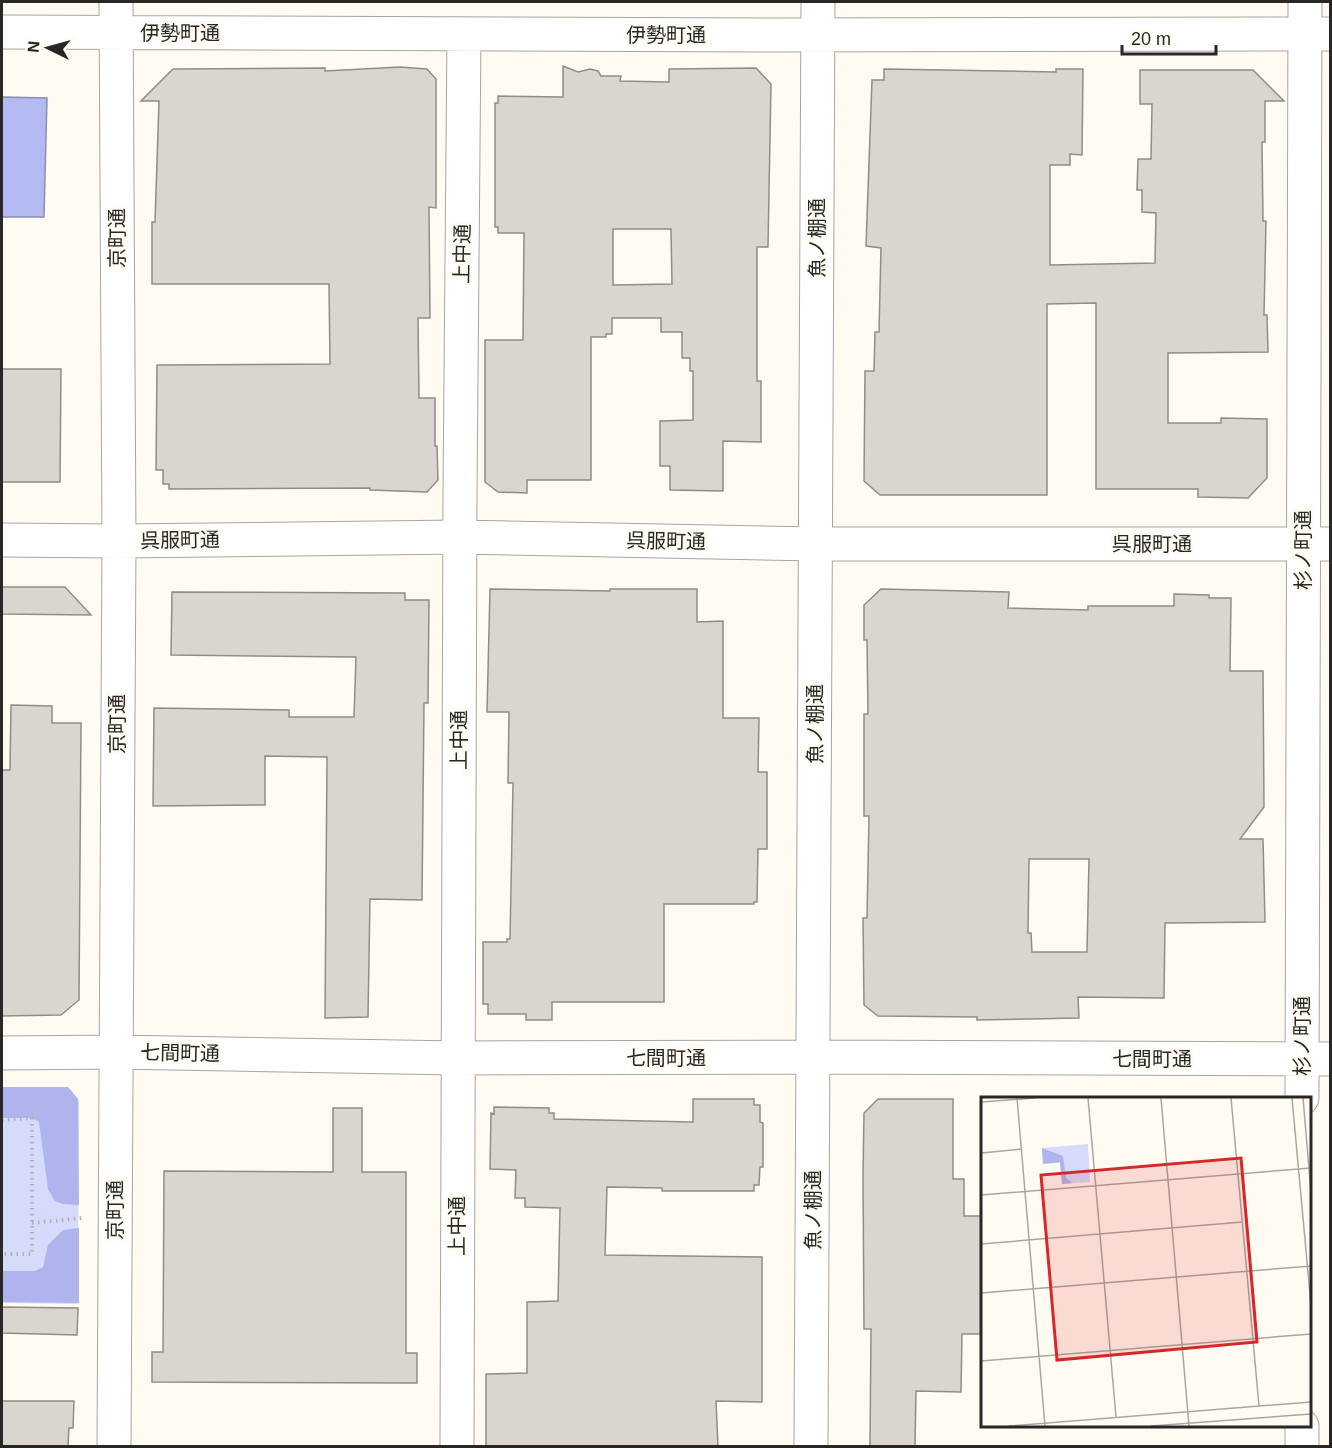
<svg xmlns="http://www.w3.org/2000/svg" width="1332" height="1448" font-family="Helvetica,'Noto Sans JP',sans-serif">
	<rect width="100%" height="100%" fill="#fffbf3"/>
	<path fill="#d7dbfb" d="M2 1088H69L79 1101 78 1304 2 1303Z"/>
	<path fill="#afb4ec" d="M2 1087H68L78 1099 79 1205 63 1204 55 1201 48 1189 39 1122 32 1118H2Z
		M79 1228V1303L2 1302V1271H35L43 1267 48 1245 63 1230Z"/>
	<path fill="#b3b9f1" stroke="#8a8db4" stroke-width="1.5" d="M2 97 47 98 44 217H2Z"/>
	<path fill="#dad6cf" stroke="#918d86" stroke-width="1.5" fill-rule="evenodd" d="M563 66 578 72 590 69 598 71 601 76H621L620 81 669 82V69L756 68 771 84 768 247H757V381H761V442L723 441V491L670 490V466H660V421L693 420V371H690V358H682V332H661V318H612V334H606V337H591V480H527V493L498 492 485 482V340H523L524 233H498V227H495V103H498V96L563 97ZM613 229H671L672 284 613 285Z
		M400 67 427 69 436 79V208L429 207 430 318H418L419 398H435V446H437L438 480 427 492 370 490V488L169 489V484H163V470H156L157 365 330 364 329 284H152V222H155L159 101H141L173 69 325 68V71Z
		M884 69 1056 72V69H1083L1082 155 1070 154V165H1050V265L1155 263 1156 213 1142 212V190H1137L1138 159H1151L1152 104H1140V70H1253L1284 101H1265V142H1262L1263 221H1266L1264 315H1267L1268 352 1168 353V423H1221V418L1267 419V478L1248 498 1198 497V489H1096V303L1047 304V495H880L864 481 865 371H874L875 332H879L881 248 866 246 872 80H884Z
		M2 369H61L60 482H2Z
		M2 587H65L91 615 2 614Z
		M490 589 610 591V589H697V622L723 621V718H759L758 772H767V849H758L757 902H754V904H664V1002H552V1020H526V1014H488V1004H483V942H507V939H510L513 783H508L509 712H487Z
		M881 589 1009 592 1008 608 1088 610V606H1174V594L1209 595V598H1231L1230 671H1263L1264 807 1240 839H1263L1265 922 1165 923 1164 998 1078 997 1079 1018 977 1020V1017L878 1016 864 1005 863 918H867L869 816H864V714H868L867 640H864V605ZM1029 859H1089L1087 952H1032L1031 933H1028Z
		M172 592 405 593V600H429L428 703H424L422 900 370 899 368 1017 325 1018 327 757 265 756V805L153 806 154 708 289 710V717H354L356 657 171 655Z
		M11 705 52 706V723H81L79 1000 61 1015 2 1016V770H10Z
		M693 1099H754V1105H760V1122L763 1123V1167H760L759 1185H754V1191H662V1188L607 1187 605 1255 762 1257V1402L716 1401 718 1446H486V1374L527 1373V1302L558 1301 560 1208 525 1207V1198H515L516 1170 490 1169 491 1113 494 1114V1107L549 1108V1113H554V1119L693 1122Z
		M878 1099H953V1179H964V1216H982V1334H962L961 1392 916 1391 915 1446H870L871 1329H864L863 1175 864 1113Z
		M333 1108H362V1172H406V1353H417V1383L152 1382V1352H163L164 1171 333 1172Z
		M2 1307 78 1308 77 1335 2 1333Z
		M2 1401H74L73 1428H69L68 1446H2Z"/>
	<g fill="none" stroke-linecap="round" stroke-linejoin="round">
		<defs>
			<path id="street" d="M2 32 773 35 1330 34
				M2 540 119 541 459 537 816 544H1330
				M2 1053 115 1052 457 1058 814 1057 1330 1059
				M1302 1098 1305 2
				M114 1446 119 541 116 2
				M457 1446 460 493 464 34
				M811 1446 818 2
				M1302 1446V1426"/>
		</defs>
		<use href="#street" stroke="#a9a59e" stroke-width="35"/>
		<path stroke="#b4b1ab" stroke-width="4" stroke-dasharray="1.5 4.5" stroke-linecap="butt" d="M2 1120 32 1118V1254H2
			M32 1223 82 1218"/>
		<use href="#street" stroke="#fff" stroke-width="33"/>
	</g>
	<g text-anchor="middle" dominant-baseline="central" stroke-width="6" stroke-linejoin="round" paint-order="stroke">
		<g font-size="20" fill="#292725" stroke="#fffbf3">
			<text x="180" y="33">伊勢町通</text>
			<text x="666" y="35">伊勢町通</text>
			<text transform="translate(117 238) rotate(-90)">京町通</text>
			<text transform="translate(817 238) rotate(-90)">魚ノ棚通</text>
			<text transform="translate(462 254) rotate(-89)">上中通</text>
			<text transform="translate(180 540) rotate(-1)">呉服町通</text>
			<text transform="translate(666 541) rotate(1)">呉服町通</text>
			<text x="1152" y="544">呉服町通</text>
			<text transform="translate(1303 550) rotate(-90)">杉ノ町通</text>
			<text transform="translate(117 724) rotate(-90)">京町通</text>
			<text transform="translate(815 724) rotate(-90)">魚ノ棚通</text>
			<text transform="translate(459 740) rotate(-90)">上中通</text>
			<text transform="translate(1302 1036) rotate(-90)">杉ノ町通</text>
			<text transform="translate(180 1053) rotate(1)">七間町通</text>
			<text x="666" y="1058">七間町通</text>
			<text x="1152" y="1059">七間町通</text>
			<text transform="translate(115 1210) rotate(-90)">京町通</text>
			<text transform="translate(813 1210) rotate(-90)">魚ノ棚通</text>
			<text transform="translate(457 1226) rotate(-90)">上中通</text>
		</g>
	</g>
	<g transform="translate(981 1097)">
		<rect width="330" height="330" fill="#fffbf3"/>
		<path d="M107 47 109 85 81 87 79 66 62 67 61 51Z" fill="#d7dbfb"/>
		<path d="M61 51 82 59 85 81 91 86 81 87 79 65 62 67Z" fill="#afb4ec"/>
		<path fill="none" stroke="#a9a6a1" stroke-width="1.5" d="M36 1 64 329M107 1 135 320M180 1 208 329M250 1 278 309M311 1 330 208M322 1 330 95M0 5 54 1M0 56 41 52M0 98 330 71M0 147 261 125M0 196 330 169M0 264 330 237M28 329 330 305M170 329 330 317"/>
		<path fill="#d62828" fill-opacity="0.15" stroke="#d62828" stroke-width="3" d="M260 61 276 245 76 263 60 78Z"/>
		<rect width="330" height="330" fill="none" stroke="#292725" stroke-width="3"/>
	</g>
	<rect width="1332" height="1448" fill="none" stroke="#292725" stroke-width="6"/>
	<g transform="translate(48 48) rotate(275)" stroke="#fffbf3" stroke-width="4.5" paint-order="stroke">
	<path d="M0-4.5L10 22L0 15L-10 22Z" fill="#292725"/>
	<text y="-9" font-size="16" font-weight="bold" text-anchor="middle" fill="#292725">N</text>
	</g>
	<path d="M1122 45v9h94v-9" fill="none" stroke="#292725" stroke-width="3"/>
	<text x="1131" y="45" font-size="18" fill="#292725" stroke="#fffbf3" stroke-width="4.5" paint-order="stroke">20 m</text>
</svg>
